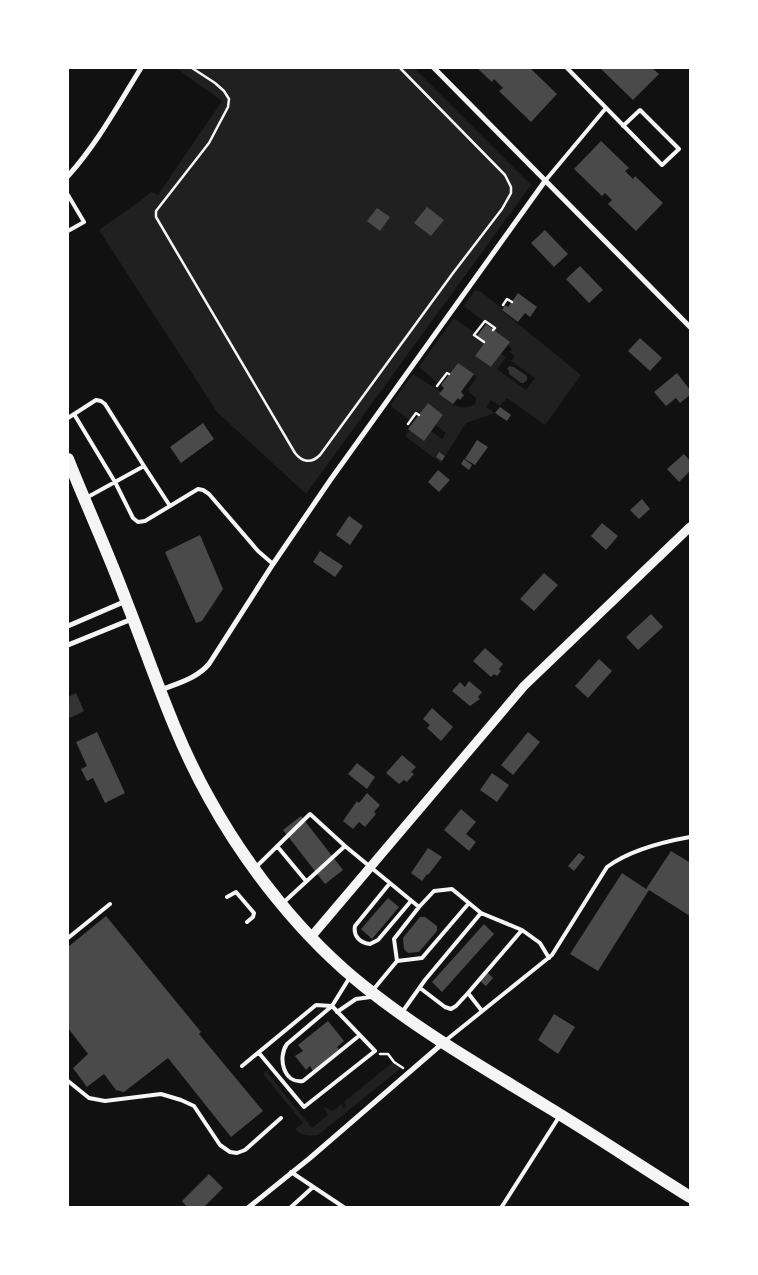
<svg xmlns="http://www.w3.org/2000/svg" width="758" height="1275" font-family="Mulish,sans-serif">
	<rect width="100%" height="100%" fill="#111"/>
	<path fill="#202020" d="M176 68H414L531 185 306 494 217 412 99 230 140 201 151 192 158 195 222 101Z
		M475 290 481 292 503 309 502 311 581 375 545 425 507 398 500 406 491 400 486 407 495 413 466 423 445 456 439 452 436 457 442 461 441 463 405 436 410 430 431 431 442 439 446 433 436 425 443 415 428 403 420 414 416 411 410 420 392 407 391 404 413 374 441 392 439 394C451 402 459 413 475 404L476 398 470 393 468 389 477 377 458 363 450 373 447 371 438 383 419 367 453 319 457 320 475 333 473 336 484 343 475 356 491 367 501 354 506 357 497 369 526 390 535 378 511 361 515 356 509 352 512 349 495 331 497 328 485 319 483 321 464 306Z
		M393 1062 401 1068 318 1135C309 1136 302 1136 295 1129L303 1123 263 1074 266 1071 312 1128 328 1115 323 1107 333 1111 341 1104 343 1108 346 1106 344 1102Z"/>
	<path fill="#333" d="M509 366 514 367 527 376V380L524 383H521L509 374V371L507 369Z
		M76 693 84 711 70 718 68 717V697Z"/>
	<path fill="#4a4a4a" d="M477 68H530L557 94 531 122 499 91 503 88 494 79 492 82Z
		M600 68H652L659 74 633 100Z
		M601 141 629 168 625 171 633 179 635 176 663 203 636 231 608 204 612 200 605 193 602 196 574 169Z
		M427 207 444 220 431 236 414 223Z
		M377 208 390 217 380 231 367 221Z
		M545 230 568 254 554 267 531 243Z
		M580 266 603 290 589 303 566 279Z
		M518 293 537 307 530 317 525 313 518 322 502 310 505 305 508 307Z
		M486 324 510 342 491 367 475 356 485 342 477 336Z
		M640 338 662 358 650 371 628 351Z
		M458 363 474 374 461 392 464 395 460 400 458 398 453 404 439 394 444 388 441 385Z
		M677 373 690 390V395L680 403 676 398 666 406 654 392Z
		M428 403 443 415 424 441 408 429Z
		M500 407 511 415 507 421 495 413Z
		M203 423 214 439 181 463 170 447Z
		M477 440 488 447 475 465 465 459Z
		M439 452 445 456 442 461 436 457Z
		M684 454 690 461V471L679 482 667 469Z
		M464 459 472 465 469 470 461 464Z
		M438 470 450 480 439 492 428 482Z
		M642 499 650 509 639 519 630 510Z
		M349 516 363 526 350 545 336 535Z
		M602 523 618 536 606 550 591 536Z
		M200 535 223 589 202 621 196 623 165 552Z
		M320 551 343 566 335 577 313 562Z
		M544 573 558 585 534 611 520 599Z
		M651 614 663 627 638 650 626 637Z
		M485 648 503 664 499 669 501 671 497 676 494 674 491 677 473 661Z
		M599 659 612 671 588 698 575 686Z
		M469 681 482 692 478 697 480 699 470 706 452 691 460 682 465 687Z
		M432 708 453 727 441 741 427 728 430 725 423 719Z
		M97 732 125 793 105 803 93 778 87 781 81 769 87 766 76 742Z
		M528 732 540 742 513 775 501 765Z
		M402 755 416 767 411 772 414 774 407 782 404 780 399 784 386 773Z
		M357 763 375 777 367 789 348 774Z
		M492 773 509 785 497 802 480 790Z
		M367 793 380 805 374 812 376 814 365 827 359 822 353 829 343 821 357 801 359 803Z
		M461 809 476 822 466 834 476 842 469 851 444 830Z
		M301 816 343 870 325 884 283 830Z
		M428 848 442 857 428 875 427 874 422 881 411 873Z
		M671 851 689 862 690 861V916L649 890 598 971 570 954 622 873 646 889Z
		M579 853 585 857 574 871 568 866Z
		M388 898 399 907 372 939 361 929Z
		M106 916 201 1032 199 1034 263 1111 231 1137 168 1058 124 1092 116 1090 104 1074 87 1087 73 1068 88 1054 68 1028V947Z
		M420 917H425L437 926V931L419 952 408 953 404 949 403 938Z
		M484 924 494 934 442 992 432 982Z
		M485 970 493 978 486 986 477 979Z
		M554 1014 575 1027 558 1054 538 1040Z
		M328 1021 344 1041 337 1047 339 1049 313 1071 310 1066 306 1070 295 1056 303 1051 298 1045Z
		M209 1174 223 1188 203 1208H188L182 1201Z"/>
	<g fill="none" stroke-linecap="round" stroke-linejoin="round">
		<path stroke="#f5f5f5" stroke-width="2.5" d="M192 68 215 83 224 91 229 99 228 107 209 143 156 211V217L295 453C302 462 311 464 320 455L453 273 502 209 511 193V187L505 175 400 68
			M503 305 507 299 512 302
			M484 342 474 335 485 321 495 328 493 330
			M437 386 447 373 449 374
			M408 424 416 413 419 415
			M380 1054H388L394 1062 403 1068"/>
		<path stroke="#f5f5f5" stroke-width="4" d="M567 68 662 165 679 149 640 110 623 126
			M545 181 606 108
			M68 195 84 222 68 231
			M74 414 115 482 133 518 138 522 145 521 170 506 144 466 86 498
			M68 418 96 400 101 401 105 404 144 466
			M170 506 198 489 203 490 209 494 258 551 273 564
			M277 846 306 881
			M256 867 310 814 345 846 419 907 434 891 452 889 481 913
			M390 883 355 926C353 936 360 943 370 944L378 940 411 901
			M227 897 236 892 254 913 253 917 247 922
			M284 902 345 846
			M419 907 394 939 397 961 422 958 469 903
			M68 938 110 904
			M350 977 332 1006 287 1044C277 1058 284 1084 303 1081L360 1035
			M420 988 445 1007 451 1009 456 1006 468 993 482 1011
			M373 990 397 961
			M468 993 522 930
			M403 1011 425 980 481 913 522 930 540 943 549 958
			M337 1012 356 999 371 997
			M445 1041 552 955 607 867C630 850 662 842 690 837
			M242 1066 316 1005 332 1006 375 1051 304 1107 259 1053
			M68 1081 89 1098 105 1101 161 1094 181 1100 194 1106 220 1145 230 1152 237 1153 245 1150 281 1118
			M291 1172 345 1208
			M290 1208 313 1187
			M501 1208 559 1117"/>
		<path stroke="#f5f5f5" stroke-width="5" d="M434 68 690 327
			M68 176C97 144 118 105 141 68
			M68 626 126 601
			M68 645 132 619
			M161 690C178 683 196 679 209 664L273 564 331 479 545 181
			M248 1208 310 1158 443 1043"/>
		<path stroke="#f5f5f5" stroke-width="9" d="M311 937 524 686 690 527"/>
		<path stroke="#f5f5f5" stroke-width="12" d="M68 459C87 507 109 554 127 603 153 669 174 736 209 798 247 867 303 938 365 987 421 1032 484 1068 546 1106 594 1135 642 1167 690 1197"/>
	</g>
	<rect width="758" height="1275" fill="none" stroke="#ffffff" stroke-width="138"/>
</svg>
